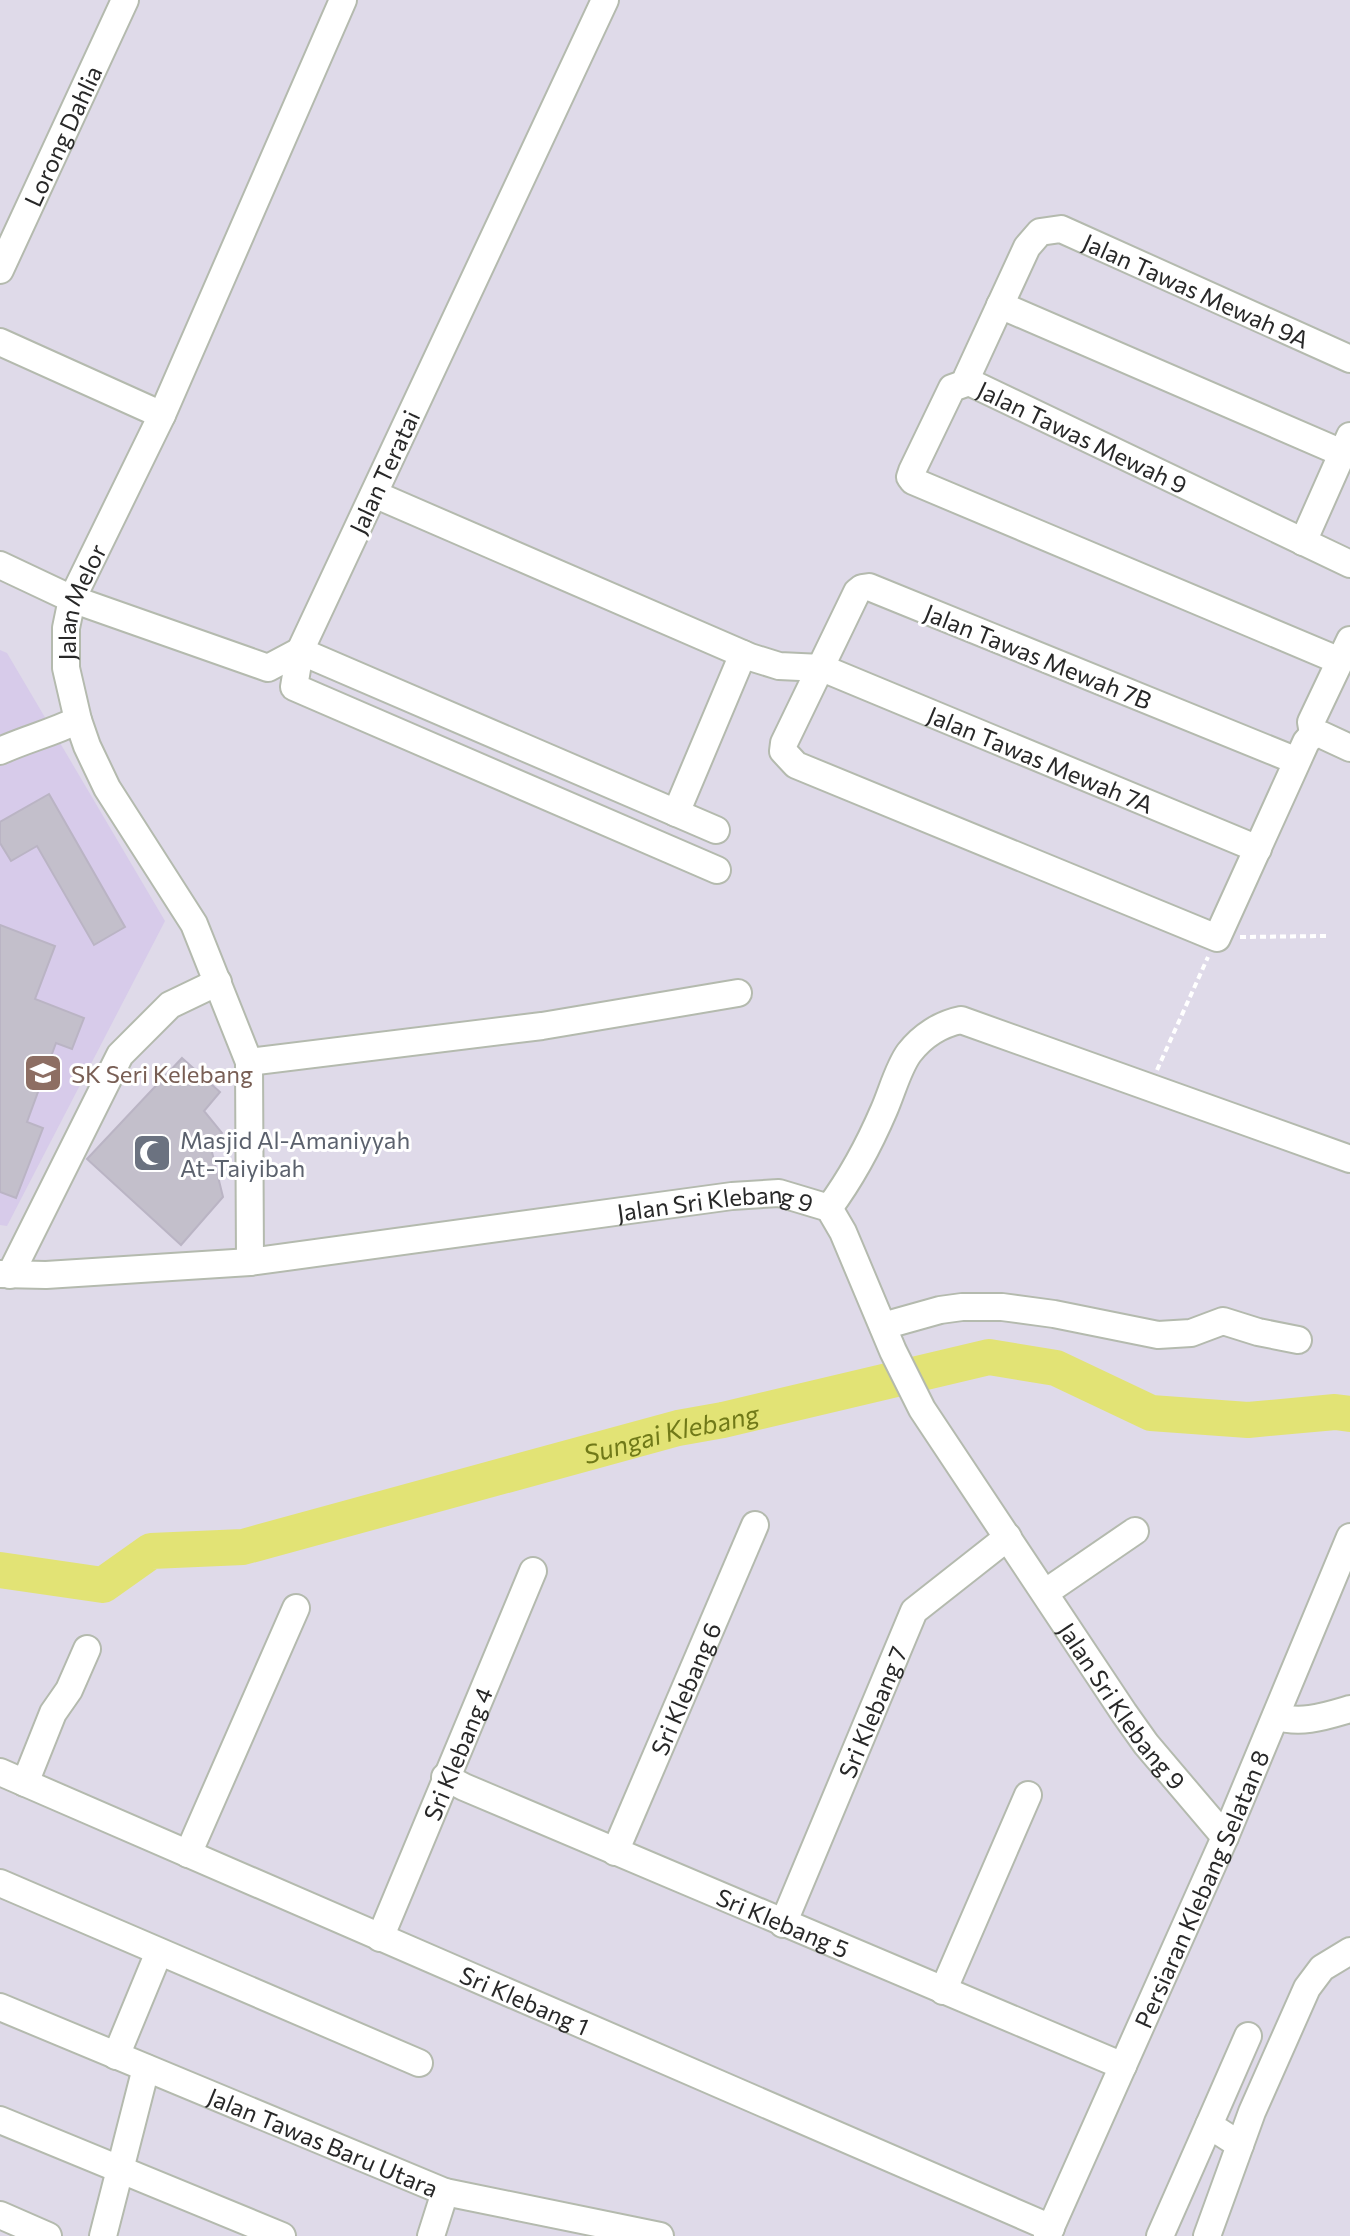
<svg xmlns="http://www.w3.org/2000/svg" width="1350" height="2236" font-family="Commissioner,sans-serif">
	<rect width="100%" height="100%" fill="#dfdae9"/>
	<path fill="#d7cbea" d="M0 650 7 653 165 921 7 1226 0 1225Z"/>
	<g fill="none" stroke-linecap="round" stroke-linejoin="round">
		<path stroke="#e2e375" stroke-width="36" id="s1" d="M0 1570 103 1585 151 1551 243 1547 678 1428 723 1420 989 1357 1056 1368 1151 1413 1248 1420 1335 1412 1350 1414"/>
	</g>
	<path fill="#c3bfcb" stroke="#bab4c4" stroke-width="2" d="M49 794 125 927 94 945 37 846 11 861 0 843V822Z
		M0 925 55 946 35 999 84 1018 72 1049 56 1043 27 1122 43 1128 16 1198 0 1192Z
		M182 1058 220 1092 204 1111 222 1133 211 1148 223 1197 181 1245 87 1159Z"/>
	<g fill="none" stroke-linecap="round" stroke-linejoin="round">
		<defs>
			<g id="minor">
				<path d="M605 0 300 651 294 687 717 870"/>
				<path id="s2" d="M0 270 125 0"/>
				<path d="M1000 305 1342 453"/>
				<path d="M0 342 162 415"/>
				<path d="M969 382 952 388 912 471 910 477 913 481 1340 661"/>
				<path id="s3" d="M969 382 967 377 1027 247 1040 232 1061 229 1350 359"/>
				<path id="s4" d="M969 382 1350 564"/>
				<path id="s5" d="M374 494 750 657 779 666 822 668 1258 849"/>
				<path d="M1303 542 1350 436"/>
				<path d="M0 565 72 599 268 668 300 651"/>
				<path d="M300 651 716 830"/>
				<path d="M1313 734 1311 722 1350 640"/>
				<path d="M1313 734 1322 735 1350 748"/>
				<path d="M0 751C26 739 52 733 78 720"/>
				<path d="M1297 761 869 587 862 588 857 592 784 743 783 751 796 765 1217 938 1306 742 1313 734"/>
				<path d="M676 813 743 654"/>
				<path d="M249 1062 542 1026 738 993"/>
				<path d="M829 1208C852 1177 869 1145 884 1110 892 1092 898 1068 909 1053 922 1036 941 1024 961 1020L1350 1159"/>
				<path id="s6" d="M250 1262 249 1062 194 924 107 788 87 746 78 720 66 668V628L72 599 162 415 343 0"/>
				<path id="s7" d="M0 1274 46 1275 250 1262 732 1196 779 1193 829 1208 843 1232 893 1351 922 1409 1124 1713 1146 1744 1225 1837"/>
				<path d="M10 1275 120 1055 170 1005 218 982"/>
				<path d="M883 1326 940 1310 962 1307H1002L1054 1314 1158 1335 1191 1333 1223 1321 1258 1332 1298 1340"/>
				<path d="M1046 1592 1135 1531"/>
				<path d="M1276 1716C1300 1725 1326 1716 1350 1709"/>
				<path id="s8" d="M0 1772 1051 2228"/>
				<path id="s9" d="M445 1777 464 1787 1123 2066"/>
				<path d="M25 1783 53 1713 69 1690 87 1649"/>
				<path id="s10" d="M615 1852 755 1525"/>
				<path d="M188 1854 296 1608"/>
				<path d="M0 1883 419 2063"/>
				<path id="s11" d="M783 1924 914 1611 1008 1537"/>
				<path id="s12" d="M380 1938 533 1571"/>
				<path d="M943 1991 1028 1795"/>
				<path id="s13" d="M0 2007 445 2192 660 2236"/>
				<path d="M116 2056 159 1952"/>
				<path d="M0 2120 282 2236"/>
				<path d="M1240 2145 1209 2125 1248 2036"/>
				<path d="M0 2215 48 2236"/>
				<path d="M103 2236 146 2068"/>
				<path d="M431 2236 445 2192"/>
				<path id="s14" d="M1047 2236 1225 1837 1350 1537"/>
				<path d="M1160 2236 1209 2125"/>
				<path d="M1207 2236 1252 2112 1307 1988 1322 1968 1350 1951"/>
			</g>
		</defs>
		<use href="#minor" stroke="#b4baae" stroke-width="30"/>
		<path stroke="#fff" stroke-width="4" stroke-dasharray="6 4" stroke-linecap="butt" d="M1240 937 1326 936
			M1157 1070 1208 957"/>
		<use href="#minor" stroke="#fff" stroke-width="26"/>
	</g>
	<defs>
		<symbol id="school-square" viewBox="-11 -11 22 22"><rect x="-9" y="-9" width="18" height="18" rx="4" fill="#8d6e63" stroke="#fff"/><path d="M0-5L7-2L0 1L-7-2ZM-4 1L0 2.5L4 1V4Q0 6-4 4Z" fill="#fff"/></symbol>
		<symbol id="mosque-square" viewBox="-11 -11 22 22"><rect x="-9" y="-9" width="18" height="18" rx="4" fill="#6b7280" stroke="#fff"/><path d="M3.5-4.9A6 6 0 1 0 3.5 4.9A5 5 0 1 1 3.5-4.9Z" fill="#fff"/></symbol>
	</defs>
	<g fill-rule="evenodd">
		<use href="#school-square" x="21" y="1051" width="44" height="44"/>
		<use href="#mosque-square" x="130" y="1131" width="44" height="44"/>
	</g>
	<g text-anchor="middle" dominant-baseline="central" stroke-width="6" stroke-linejoin="round" paint-order="stroke">
		<g font-size="24" fill="#282828" stroke="#fff">
			<text stroke="none"><textPath href="#s2" startOffset="148">Lorong Dahlia</textPath></text>
			<text stroke="none"><textPath href="#s3" startOffset="338">Jalan Tawas Mewah 9A</textPath></text>
			<text stroke="none"><textPath href="#s4" startOffset="126">Jalan Tawas Mewah 9</textPath></text>
			<text transform="translate(384 472) rotate(-65)">Jalan Teratai</text>
			<text stroke="none"><textPath href="#s6" startOffset="706">Jalan Melor</textPath></text>
			<text transform="translate(1038 656) rotate(22)">Jalan Tawas Mewah 7B</text>
			<text stroke="none"><textPath href="#s5" startOffset="720">Jalan Tawas Mewah 7A</textPath></text>
			<text stroke="none"><textPath href="#s7" startOffset="720">Jalan Sri Klebang 9</textPath></text>
			<text stroke="none"><textPath href="#s10" startOffset="178">Sri Klebang 6</textPath></text>
			<text stroke="none"><textPath href="#s7" startOffset="1416">Jalan Sri Klebang 9</textPath></text>
			<text stroke="none"><textPath href="#s11" startOffset="230">Sri Klebang 7</textPath></text>
			<text stroke="none"><textPath href="#s12" startOffset="200">Sri Klebang 4</textPath></text>
			<text stroke="none"><textPath href="#s14" startOffset="380">Persiaran Klebang Selatan 8</textPath></text>
			<text stroke="none"><textPath href="#s9" startOffset="368">Sri Klebang 5</textPath></text>
			<text stroke="none"><textPath href="#s8" startOffset="572">Sri Klebang 1</textPath></text>
			<text stroke="none"><textPath href="#s13" startOffset="350">Jalan Tawas Baru Utara</textPath></text>
		</g>
		<g font-size="24" fill="#785e54" stroke="#fff" text-anchor="start">
			<text x="71" y="1073">SK Seri Kelebang</text>
		</g>
		<g font-size="24" fill="#5b616d" stroke="#fff" text-anchor="start">
			<text x="180" y="1139">Masjid Al-Amaniyyah<tspan x="180" dy="28">At-Taiyibah</tspan></text>
		</g>
		<g font-size="26" font-style="italic" fill="#707918" stroke="#fff">
			<text stroke="none"><textPath href="#s1" startOffset="698">Sungai Klebang</textPath></text>
		</g>
	</g>
</svg>
